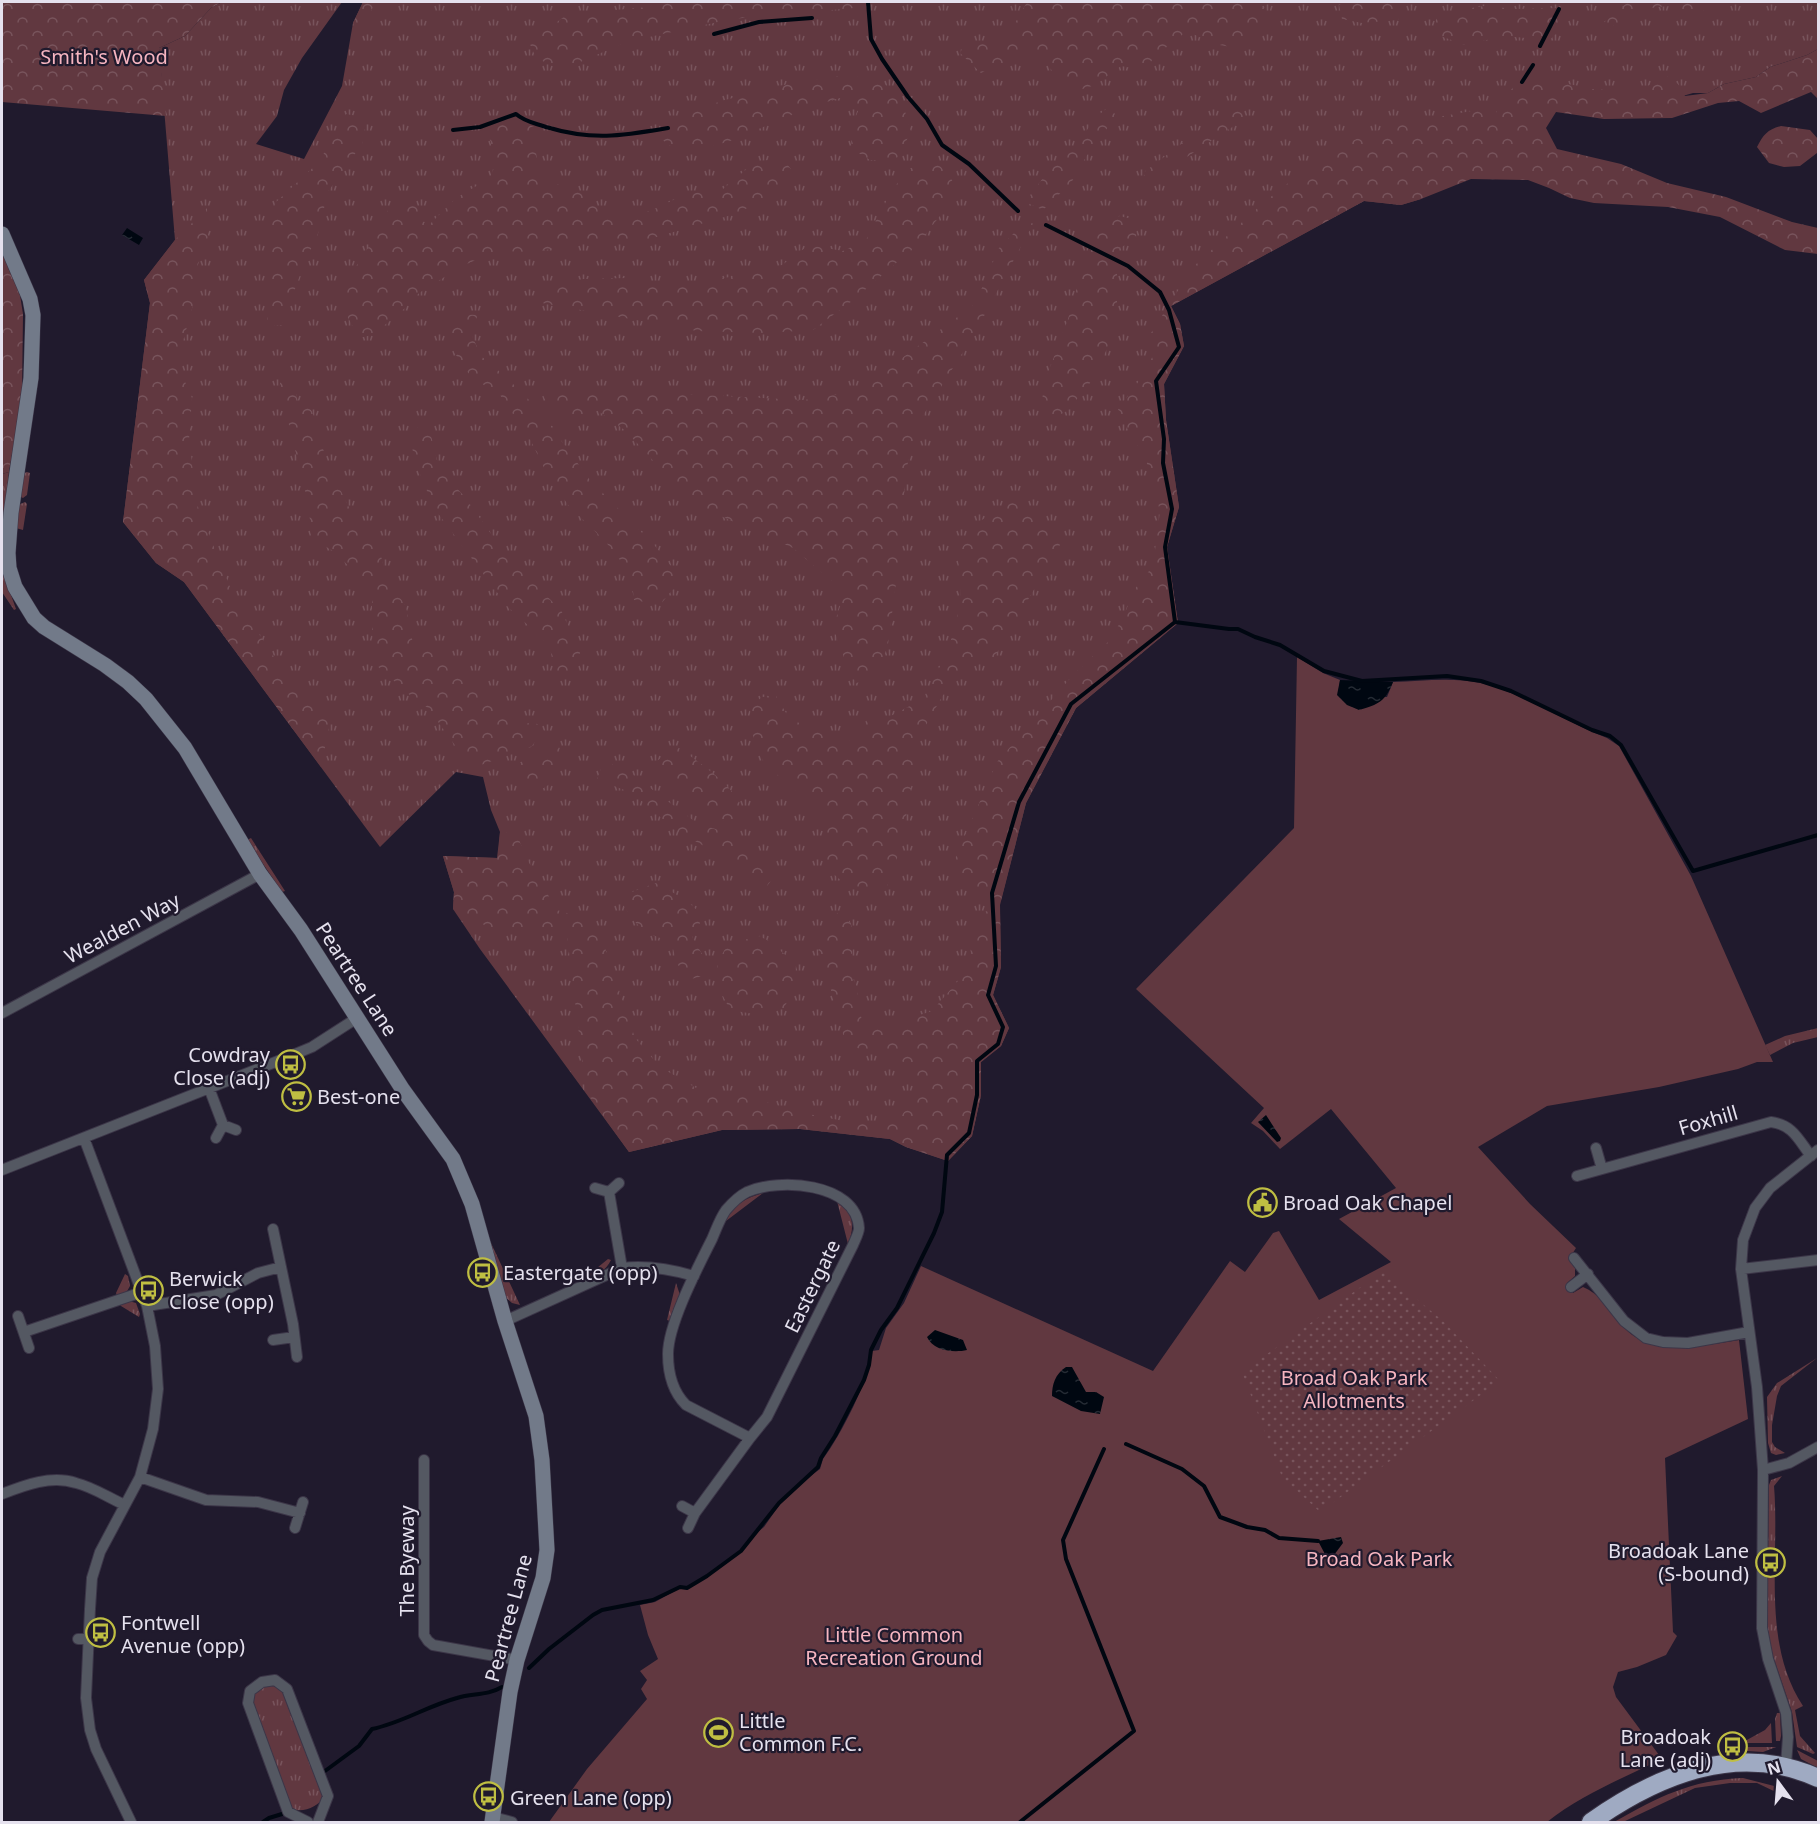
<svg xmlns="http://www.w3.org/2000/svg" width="1820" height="1824" font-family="'Noto Sans',sans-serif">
	<defs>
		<pattern id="grass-tufts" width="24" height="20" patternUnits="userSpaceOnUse" patternTransform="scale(1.5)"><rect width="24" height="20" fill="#613840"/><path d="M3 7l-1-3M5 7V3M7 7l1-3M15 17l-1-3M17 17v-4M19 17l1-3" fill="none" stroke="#78545c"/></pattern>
		<pattern id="forest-crowns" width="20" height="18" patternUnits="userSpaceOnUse" patternTransform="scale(1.5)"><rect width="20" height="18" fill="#613840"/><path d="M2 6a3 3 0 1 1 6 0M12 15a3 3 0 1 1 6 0" fill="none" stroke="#78545c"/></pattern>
		<pattern id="garden-dots" width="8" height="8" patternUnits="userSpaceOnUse" patternTransform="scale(1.5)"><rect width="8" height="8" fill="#613840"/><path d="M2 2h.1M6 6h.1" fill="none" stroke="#78545c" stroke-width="1.8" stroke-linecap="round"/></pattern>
		<pattern id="water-ripples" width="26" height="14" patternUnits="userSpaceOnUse" patternTransform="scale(1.5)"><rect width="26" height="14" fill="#000711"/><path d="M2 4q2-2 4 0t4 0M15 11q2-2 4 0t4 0" fill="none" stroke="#252b34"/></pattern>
	</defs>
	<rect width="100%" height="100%" fill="#201a2d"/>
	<path fill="url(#grass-tufts)" d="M222 2H342L302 58 284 90 277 116 256 144 304 159 342 86 353 23 363 2H1818V49L1807 55 1770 67 1756 77 1724 84 1708 93H1693L1669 100 1529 82 1500 134 1421 199 1401 205 1364 201 1171 306 1180 324 1184 346 1164 384 1166 420 1179 507 1167 547 1178 623 1076 708 1026 803 1000 905 1001 967 993 995 1009 1028 1001 1046 981 1062V1095L972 1136 948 1161 906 1147 890 1139 800 1129 722 1130 629 1152 480 949 453 909 454 892 443 856 498 858 500 832 491 810 483 777 456 772 380 847 184 582 156 563 123 522 150 303 144 280 175 240 159 48 185 36 211 8Z
		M9 472 3 530 2 533V474Z
		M27 472 30 473 27 495 23 498 19 496 22 474Z
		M25 502 27 504 23 530 16 528 18 505Z
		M2 570 16 609 14 610 2 592Z
		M251 838 285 891 282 892 247 840Z
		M1818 1028V1037L1793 1043 1770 1055 1765 1045 1785 1036Z
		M763 1193 726 1221C734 1204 746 1198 763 1193Z
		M837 1201C854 1213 855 1226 848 1244Z
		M489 1243H491L520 1305 512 1303 504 1296Z
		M608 1259 611 1260C605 1273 593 1276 581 1281Z
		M125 1274 128 1276 130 1286 126 1293 117 1296 116 1293Z
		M676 1283 680 1295 670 1321 667 1320Z
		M129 1301 136 1303 140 1314 139 1317 121 1306 120 1304Z
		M1817 1358 1781 1386 1777 1396 1772 1425V1442L1775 1447 1785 1453 1776 1455 1771 1453 1768 1443 1767 1397 1777 1383Z
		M1782 1476 1774 1486C1780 1559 1761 1642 1803 1706L1795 1710 1800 1736 1815 1753 1813 1754 1797 1747 1792 1712 1773 1656 1767 1629 1769 1485 1771 1480Z
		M274 1684 283 1691 324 1796C319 1807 303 1813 292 1809L252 1702 254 1693 264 1686Z
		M1777 1713H1780L1781 1736 1780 1741H1776L1775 1719Z
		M1771 1723 1772 1743H1745V1741L1765 1730Z
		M1733 1747H1776L1763 1752 1732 1750Z
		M1797 1750 1818 1761V1768L1801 1759Z
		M1743 1778 1782 1788V1795L1757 1783H1730L1695 1788 1623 1822H1614C1659 1797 1690 1780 1743 1778Z"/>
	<path fill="url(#forest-crowns)" d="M2 2H222L211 8 185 36 159 48 166 116 2 102Z
		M363 2H376L358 33 353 23Z
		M656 2H867L865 7 732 19 626 42 562 70 536 58 529 42 568 14 649 7Z
		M1027 2H1256L1257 6 1266 8 1267 15 1247 37 1231 47 1214 44 1187 31 1159 53 1143 70 1121 66 1095 85 1070 93 1041 57H1016L981 73 960 53 965 43C1008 40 1007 38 1027 2Z
		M1357 2H1392L1400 12 1398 20 1362 23 1342 19 1339 5Z
		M1628 2H1696L1709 7C1699 14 1696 16 1684 13L1679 6C1663 6 1646 7 1631 14 1621 19 1614 28 1602 30L1601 25Z
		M1490 5 1509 9 1562 8 1556 33 1550 40 1515 37H1500L1465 45 1435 34 1434 25 1437 17 1447 12Z
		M1818 49V99L1811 92 1761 113 1739 101 1718 103 1672 118 1604 119 1556 112 1546 128 1557 149 1621 164 1667 183 1726 197 1792 222 1818 228V254L1785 250 1720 217 1668 207 1594 203 1570 198 1549 188 1528 180 1471 179 1421 199 1401 205 1364 201 1171 306 1180 324 1184 346 1164 384 1166 420 1179 507 1167 547 1178 623 1076 708 1026 803 1001 900 983 899 948 875 997 762 1074 674 1109 641 1123 618 1134 590 1153 566 1160 511 1146 460 1127 428 1118 409 1139 381 1154 354 1151 333 1193 267 1262 204 1307 168 1354 140 1393 125 1477 110 1494 121 1497 110 1518 80 1532 76 1591 89 1639 92 1665 75 1678 84 1685 96 1708 93 1724 84 1756 77 1770 67 1807 55Z
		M840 76 878 78 902 101 911 132 896 160H870L852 149 850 130 859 109 851 101 840 98 813 106 730 141 703 149 676 150 657 136 672 120 721 101 796 82Z
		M1111 105 1116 117 1090 150 1071 183 1043 210 1025 202 1055 162 1077 145 1095 118Z
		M1243 106V120L1149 182 1143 173 1214 119Z
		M346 114 367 118 362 144 327 193 320 229 304 264 282 325 273 326 267 322 272 265 269 242 275 203 319 162Z
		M515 118 534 127 537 162 546 181 580 191 599 208 624 215 650 211 686 194 723 189 755 162 782 158 791 169V180L775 193 738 213 636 243 575 244 536 252 497 251 462 266 419 293 400 313 372 335 359 338 345 312 343 286 374 239 393 200 415 199 422 221 430 224 456 198 490 178 496 163 487 128Z
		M1781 126 1810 130 1818 139 1817 153 1800 166 1784 167 1769 163 1757 147C1763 135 1768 129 1781 126Z
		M937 162 952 180 955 197 916 246 852 301 813 330 766 333 697 331 542 303 539 294 551 284 583 279 627 278 661 287 737 276 782 265 809 245 843 251 866 240 890 194 907 169Z
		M207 208 208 237 196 270 193 305 177 363 192 398 189 440 198 507 232 592 277 662 330 723 321 767 184 582 156 563 123 522 150 303 144 280 175 240Z
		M1119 216 1137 220 1136 238 1117 250V312L1107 349 1090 383 1067 411 1046 422 1038 416 1048 373 1068 319 1087 252 1095 233Z
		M1034 222 975 333 917 425 906 471 900 553 888 644 877 678 856 683 846 663 833 627 845 592 793 548 707 510 678 488 626 431 594 408 571 426 549 407 539 387 804 400 840 394 871 381 975 304 999 248 1014 233Z
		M2 249 20 295 23 314 22 396 9 472 2 474Z
		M459 314 478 315 470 331 481 356 506 377 538 409 590 480 655 546 681 579 660 605 634 600 631 574 605 541 569 506 550 480 530 439 500 395 471 377 454 352 444 322Z
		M290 375 298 401 306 399 313 414 326 459 340 489 357 524 378 545 386 575 406 607 413 644 439 656 476 686 511 722 538 724 544 731 531 747 467 770 462 755 428 708 411 696 376 665 372 632V598L358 576 335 552 311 538 309 507 280 388V381Z
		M419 427H429L439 469 464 496 509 559 561 610 580 652 577 676 567 678 554 669 551 653 541 637 508 607 434 508 414 459 410 432Z
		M1009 501 1044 517 1060 545 994 658 955 674 918 739 909 802 897 858 886 889 848 886 831 872 823 849 826 818 764 763 752 733 750 707 762 697 776 696 789 718 842 744 858 736 870 713 887 718 923 699 948 651 961 602 958 554 979 522Z
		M550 740 559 747 564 759C557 777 553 786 534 792L523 785 509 767 537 755Z
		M676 746C693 758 737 787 742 809 743 813 742 819 741 823L724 821 707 815 699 802 657 768V761Z
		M617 763 698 824 740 836 741 842 758 852 774 877 767 886 713 851 675 830 634 794 597 779 601 769Z
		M500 832 517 834 525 856 557 910 592 921 602 939 635 1038 660 1067 703 1092 753 1098 798 1112 844 1121 873 1124 902 1115 913 1099 920 1079 901 1060 846 1045 823 961 818 952 827 922 840 911 851 924 854 941 849 970 856 985 862 1022 895 1023 932 1011 970 967 971 941 984 911 1000 913 1001 967 993 995 1009 1028 1001 1046 981 1062V1095L972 1136 948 1161 906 1147 890 1139 800 1129 722 1130 629 1152 586 1092 566 927 498 932 453 909 454 892 443 856 497 858Z
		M656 883 686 900 699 912 700 926 692 937 705 959 707 975 691 979 677 964 671 941C644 934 639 929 624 906L629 893Z
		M759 936 769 941 796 964 795 986 784 1008 754 1014 730 1010 719 988 717 963 728 944Z"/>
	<path fill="#613840" d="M1297 657 1323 673 1340 680 1338 695 1387 697 1393 682C1422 681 1452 677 1481 683 1522 693 1566 722 1607 738L1619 746 1691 876 1773 1062H1757L1738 1069 1659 1087 1547 1106 1478 1147 1530 1204 1576 1248 1569 1259 1575 1268V1276L1567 1283 1573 1293 1583 1287C1599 1293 1608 1309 1619 1322 1649 1360 1697 1346 1739 1340L1748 1419 1665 1458 1673 1632 1677 1636 1666 1655 1637 1667 1618 1672 1613 1687 1616 1697 1662 1759C1623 1778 1581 1795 1547 1822H549L587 1769 647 1699 641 1689 647 1680 640 1671 658 1659 648 1635 640 1605 655 1602 680 1588 688 1589 698 1581 708 1577 723 1564 742 1551 754 1535 764 1527 780 1504 805 1480 820 1469 823 1459C842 1433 868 1382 872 1351L879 1350 886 1328 904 1303 921 1266 1153 1371 1230 1261 1245 1272 1273 1233 1279 1231 1319 1300 1391 1262 1339 1219 1396 1188 1331 1109 1280 1149 1263 1131 1251 1123 1264 1108 1136 989 1294 828Z"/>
	<path fill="url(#garden-dots)" d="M1383 1271 1443 1321 1500 1381 1320 1512 1282 1477 1242 1372Z"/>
	<path fill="url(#water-ripples)" d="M127 228 143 238 139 245 122 235Z
		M1340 680 1393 682C1385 702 1379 704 1359 710L1347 705 1337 695Z
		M1266 1115 1281 1138 1280 1141 1277 1142 1258 1122Z
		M935 1330 963 1340 967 1350C954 1353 933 1351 927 1337Z
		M1066 1367H1072L1086 1392H1096L1104 1397 1100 1414 1081 1411 1052 1396C1052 1385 1055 1374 1066 1367Z
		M1341 1537 1343 1543 1331 1559 1326 1556 1318 1541Z"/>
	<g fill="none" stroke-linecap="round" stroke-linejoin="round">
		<path stroke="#000711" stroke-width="4" d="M868 2 871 39 882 59 908 97 927 119 942 145 969 164 1018 211
			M714 34 759 22 812 18
			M1540 46 1559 9
			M1522 82 1533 65
			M453 130 480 127 516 114C525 122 535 123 546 127 593 141 621 136 668 128
			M1175 622 1229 629H1238L1255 637 1280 645 1324 671 1362 681 1447 676 1481 681 1511 691 1592 730 1610 736 1621 745 1693 871 1818 835
			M1126 1444 1182 1469 1204 1486 1220 1517 1247 1527 1265 1530 1279 1538 1318 1541
			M529 1668 549 1649 593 1615 602 1610 653 1600 680 1587 687 1588 707 1576 741 1551 779 1503 818 1467 821 1458 835 1436 864 1380 869 1365 871 1350 881 1330 897 1308 934 1233 942 1212 947 1155 969 1133 977 1095V1061L998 1044 1003 1027 988 995 996 966 992 893 1019 802 1071 704 1175 622 1165 547 1172 509 1163 463 1164 439 1156 381 1179 347 1169 310 1160 292 1128 266 1046 225
			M325 1771 359 1746 372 1729C402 1723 427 1706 457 1698 473 1693 487 1696 502 1687
			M263 1822 269 1818 282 1814
			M1020 1822 1134 1731 1066 1559 1063 1540 1104 1449"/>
		<defs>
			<path id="street" d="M2 1013 260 874
				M209 1088 223 1125
				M84 1138 147 1306 155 1346 158 1389 153 1429 140 1477 100 1552 92 1578 90 1609 86 1698 90 1730 96 1749 131 1822
				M216 1138 223 1125 236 1130
				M1596 1148 1602 1169
				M2 1170 288 1057 312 1047 357 1018
				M1577 1176 1771 1122C1793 1125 1798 1139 1811 1156
				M595 1188 609 1192 619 1183
				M609 1192 622 1268
				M273 1229 293 1324 297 1357
				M1574 1258 1624 1321 1646 1338 1663 1342 1688 1343 1749 1332
				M1741 1269 1818 1260
				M1571 1287 1588 1274
				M147 1306 216 1295 258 1273 281 1267
				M18 1316 29 1348
				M505 1321 622 1268C647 1265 670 1269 694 1276
				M24 1332 142 1292
				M273 1340 294 1337
				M424 1460V1635L428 1641 433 1645 517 1660
				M1763 1470 1789 1463 1818 1447
				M140 1477 206 1500 258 1502 300 1513
				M2 1494C25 1485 51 1475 76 1483 93 1487 109 1498 125 1505
				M682 1506 695 1513
				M295 1528 303 1502
				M688 1528 695 1513 750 1438 686 1405C673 1392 668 1373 668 1354 668 1324 698 1267 712 1239 716 1230 720 1218 726 1210 732 1203 739 1196 747 1192 778 1178 856 1182 859 1228 859 1233 855 1240 853 1245L767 1417 750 1438
				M78 1639H99
				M1786 1765 1788 1737 1786 1713 1768 1659 1762 1628 1763 1470 1757 1387 1741 1269 1743 1240 1755 1208 1770 1188 1818 1150
				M493 1817 512 1822
				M308 1822 288 1812 248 1703 250 1691 262 1682 275 1680 287 1689 328 1796 318 1822"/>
			<path id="secondary" d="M2 234 30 299 33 315 31 378 11 513 8 553 9 568 15 587 34 618 44 627 105 665 128 682 146 699 185 748 260 874 301 930 403 1090 453 1159 472 1204 505 1321 536 1416 542 1460 547 1550 543 1578 517 1660 510 1692 492 1822"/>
			<path id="highway" d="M1591 1822C1659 1774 1738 1742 1818 1778"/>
		</defs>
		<use href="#street" stroke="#3c3648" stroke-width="12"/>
		<use href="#secondary" stroke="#3c3648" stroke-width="16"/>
		<use href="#highway" stroke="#3c3648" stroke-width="20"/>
		<use href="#street" stroke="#545862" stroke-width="10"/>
		<use href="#secondary" stroke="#727a89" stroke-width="15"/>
		<use href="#highway" stroke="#9faac2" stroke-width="18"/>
	</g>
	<defs>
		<symbol id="bus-ring" viewBox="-11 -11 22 22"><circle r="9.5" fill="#201a2d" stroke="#bfbe42" stroke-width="1.5"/><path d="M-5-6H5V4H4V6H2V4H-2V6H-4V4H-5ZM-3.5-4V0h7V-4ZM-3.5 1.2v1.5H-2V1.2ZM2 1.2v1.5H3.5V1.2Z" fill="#bfbe42"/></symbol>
		<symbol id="supermarket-ring" viewBox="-11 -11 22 22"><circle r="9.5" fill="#201a2d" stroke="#bfbe42" stroke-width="1.5"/><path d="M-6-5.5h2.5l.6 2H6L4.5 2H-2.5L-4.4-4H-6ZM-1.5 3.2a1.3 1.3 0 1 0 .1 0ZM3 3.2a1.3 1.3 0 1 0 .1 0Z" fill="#bfbe42"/></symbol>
		<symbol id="civic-ring" viewBox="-11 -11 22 22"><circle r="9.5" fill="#201a2d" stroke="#bfbe42" stroke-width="1.5"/><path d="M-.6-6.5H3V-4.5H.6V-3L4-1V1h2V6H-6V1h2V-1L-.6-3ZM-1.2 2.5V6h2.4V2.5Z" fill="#bfbe42"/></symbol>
		<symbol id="stadium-ring" viewBox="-11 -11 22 22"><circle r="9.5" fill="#201a2d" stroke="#bfbe42" stroke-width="1.5"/><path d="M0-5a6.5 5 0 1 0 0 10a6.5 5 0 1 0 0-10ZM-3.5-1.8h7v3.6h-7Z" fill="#bfbe42"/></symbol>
	</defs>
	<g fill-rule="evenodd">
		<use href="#bus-ring" x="274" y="1048" width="33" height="33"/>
		<use href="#supermarket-ring" x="280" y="1080" width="33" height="33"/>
		<use href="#civic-ring" x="1246" y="1186" width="33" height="33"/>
		<use href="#bus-ring" x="466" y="1256" width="33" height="33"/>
		<use href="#bus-ring" x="132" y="1274" width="33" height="33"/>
		<use href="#bus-ring" x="1754" y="1546" width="33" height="33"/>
		<use href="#bus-ring" x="84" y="1616" width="33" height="33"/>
		<use href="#stadium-ring" x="702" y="1716" width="33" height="33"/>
		<use href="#bus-ring" x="1716" y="1730" width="33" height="33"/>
		<use href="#bus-ring" x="472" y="1780" width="33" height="33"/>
	</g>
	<g text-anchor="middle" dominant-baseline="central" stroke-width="4.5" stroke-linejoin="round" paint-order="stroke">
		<g font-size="20" fill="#f6b5c0" stroke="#201a2d">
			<text x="104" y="56">Smith's Wood</text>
			<text x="1354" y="1377">Broad Oak Park<tspan x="1354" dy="23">Allotments</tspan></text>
			<text x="1379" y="1558">Broad Oak Park</text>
			<text x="894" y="1634">Little Common<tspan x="894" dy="23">Recreation Ground</tspan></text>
		</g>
		<g font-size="20" fill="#e5e1ee" stroke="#201a2d">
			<text transform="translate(122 928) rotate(-28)">Wealden Way</text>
			<text transform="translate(357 979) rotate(57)">Peartree Lane</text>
			<text transform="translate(1708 1120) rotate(-16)">Foxhill</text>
			<text transform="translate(812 1286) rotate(-64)">Eastergate</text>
			<text transform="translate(406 1561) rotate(-90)">The Byeway</text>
			<text transform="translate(508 1618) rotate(-75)">Peartree Lane</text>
		</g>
		<g font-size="20" fill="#e5e1ee" stroke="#201a2d" text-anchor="start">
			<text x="270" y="1054" text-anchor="end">Cowdray<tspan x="270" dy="23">Close (adj)</tspan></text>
			<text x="317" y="1096">Best-one</text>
			<text x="1283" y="1202">Broad Oak Chapel</text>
			<text x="503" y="1272">Eastergate (opp)</text>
			<text x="169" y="1278">Berwick<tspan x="169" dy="23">Close (opp)</tspan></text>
			<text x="1749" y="1550" text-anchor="end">Broadoak Lane<tspan x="1749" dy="23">(S-bound)</tspan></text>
			<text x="121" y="1622">Fontwell<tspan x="121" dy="23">Avenue (opp)</tspan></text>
			<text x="739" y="1720">Little<tspan x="739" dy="23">Common F.C.</tspan></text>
			<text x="1711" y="1736" text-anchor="end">Broadoak<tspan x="1711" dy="23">Lane (adj)</tspan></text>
			<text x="510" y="1797">Green Lane (opp)</text>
		</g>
	</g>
	<rect width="1820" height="1824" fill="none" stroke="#e5e1ee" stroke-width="6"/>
	<g transform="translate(1778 1782) rotate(344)" stroke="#201a2d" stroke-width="4.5" paint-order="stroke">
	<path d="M0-4.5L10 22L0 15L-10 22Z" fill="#e5e1ee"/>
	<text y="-9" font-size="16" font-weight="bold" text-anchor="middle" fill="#e5e1ee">N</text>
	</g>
</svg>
